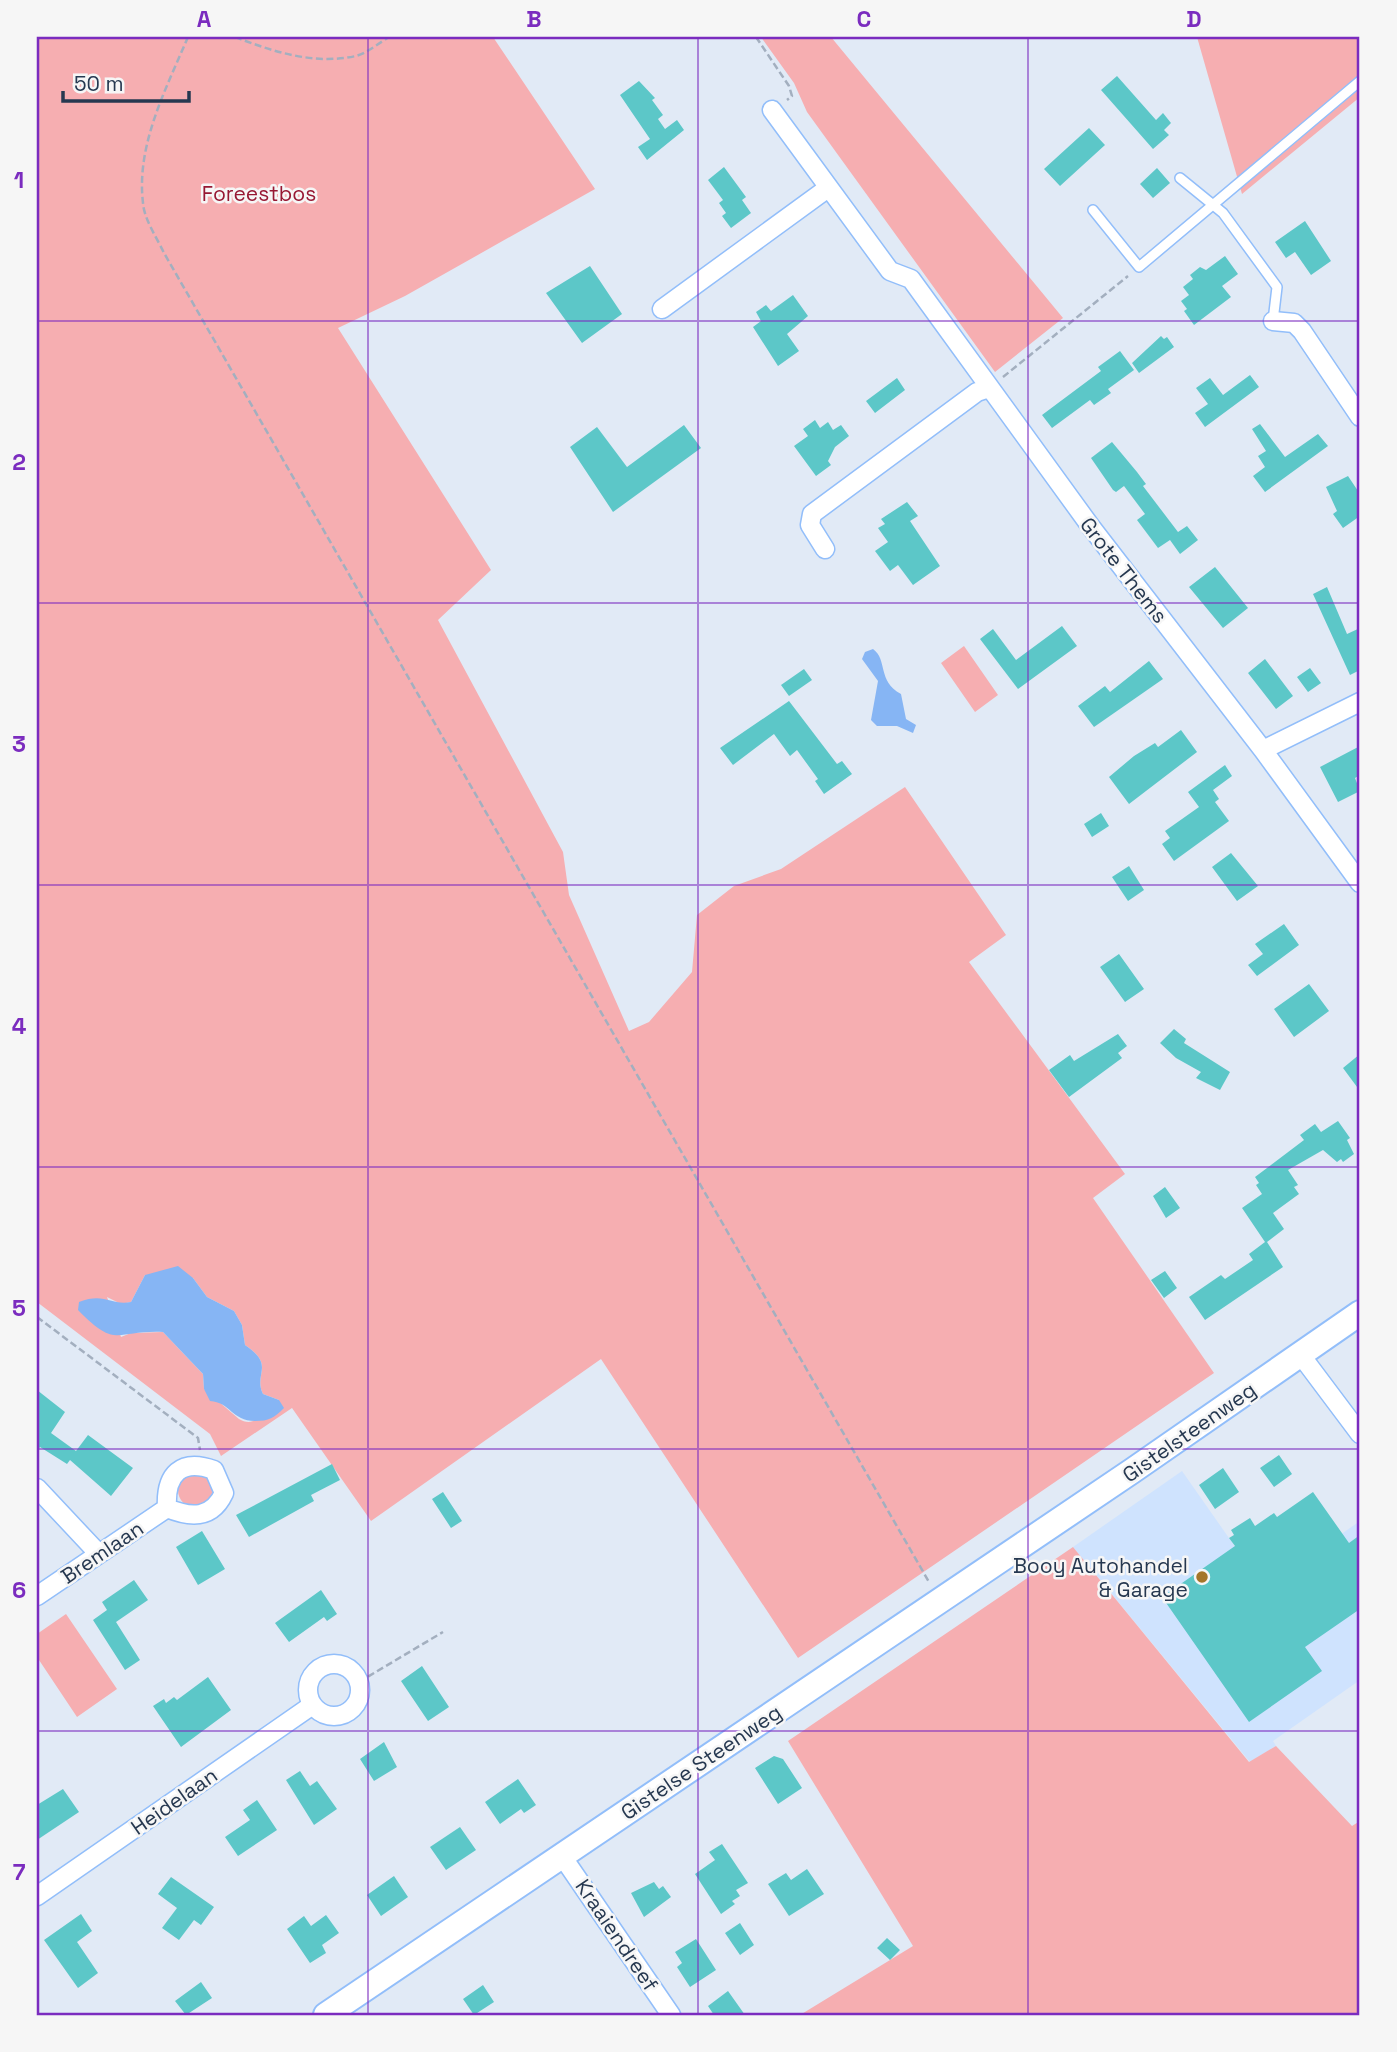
<svg xmlns="http://www.w3.org/2000/svg" width="1397" height="2052" font-family="'Space Grotesk',sans-serif">
	<rect width="100%" height="100%" fill="#e1eaf6"/>
	<path fill="#cfe3fe" d="M1182 1471 1264 1588 1360 1521V1680L1273 1741 1276 1746 1250 1762 1073 1547Z"/>
	<path fill="#f6aeb1" fill-rule="evenodd" d="M37 37H493L595 189 405 296 338 328 491 570 438 620 563 852 569 895 629 1031 649 1022 692 972 697 915 734 886 781 869 905 787 1006 935 969 962 1125 1174 1093 1198 1214 1373 798 1658 601 1359 371 1521 292 1408 221 1456 210 1434 37 1302ZM145 1275 193 1278 207 1297 234 1311 242 1325 245 1345C276 1366 253 1373 263 1394L279 1400C267 1411 255 1429 239 1419L204 1389 203 1374 163 1332 131 1333 121 1337 107 1297 121 1304 131 1302Z
		M761 37H831L1063 318 995 372 807 112 794 83Z
		M1197 37H1360V97L1242 194Z
		M964 646 998 695 975 712 941 663Z
		M178 1490a18 18 0 1 1 36 0a18 18 0 1 1-36 0Z
		M1073 1547 1249 1762 1276 1746 1352 1826 1360 1821V2015H800L913 1946 788 1741Z
		M66 1614 117 1689 77 1717 37 1657V1634Z"/>
	<path fill="#86b5f4" d="M873 649C888 660 877 681 901 694L906 719 916 725 913 733 897 726H877L871 720 878 681 862 659 865 652Z
		M178 1266 193 1278 207 1297 234 1311 242 1325 245 1345C276 1366 253 1373 263 1394L279 1400 284 1408C274 1418 269 1421 255 1421 232 1421 230 1402 210 1401L204 1389 203 1374 163 1332C115 1330 117 1350 78 1310L79 1302C105 1292 111 1306 131 1302L145 1275Z"/>
	<path fill="#5cc7c8" d="M1117 76 1156 120 1163 113 1171 123 1164 130 1169 135 1153 149 1101 90Z
		M639 81 655 98 652 100 663 115 658 119 665 129 677 120 684 130 647 160 638 147 650 139 620 95Z
		M1089 128 1105 145 1060 186 1044 169Z
		M724 167 746 197 742 200 751 213 731 228 722 216 726 213 719 203 723 200 708 180Z
		M1157 168 1170 183 1153 198 1140 184Z
		M1305 221 1331 261 1311 275 1295 252 1286 258 1275 242Z
		M1225 256 1238 274 1222 286 1231 297 1194 325 1184 311 1187 309 1181 301 1189 295 1183 287 1193 279 1190 275 1200 267 1206 270Z
		M590 266 622 314 582 343 546 293Z
		M793 295 808 316 787 334 799 351 778 366 753 327 761 321 756 312 766 305 771 311Z
		M1161 336 1164 339 1167 337 1174 347 1139 373 1132 363Z
		M1120 351 1134 370 1108 389 1111 393 1094 405 1090 400 1052 428 1042 415 1101 371 1098 367Z
		M1250 375 1259 387 1205 427 1195 413 1208 404 1196 388 1210 378 1223 395Z
		M897 378 905 390 875 413 866 401Z
		M815 420 820 428 828 422 833 430 841 425 849 436 835 447 828 461 831 465 816 476 794 446 808 436 803 429Z
		M1260 424 1285 457 1318 434 1328 446 1265 492 1253 476 1265 467 1258 456 1266 451 1252 429Z
		M684 425 701 448 613 512 570 447 597 427 627 467Z
		M1112 442 1137 472 1146 484 1143 486 1178 532 1187 526 1198 540 1180 554 1170 540 1158 548 1137 520 1145 514 1124 486 1116 492 1113 490 1091 458Z
		M1348 476 1360 494V516L1343 528 1333 514 1337 511 1326 487Z
		M907 502 918 516 910 521 940 566 913 585 898 565 890 571 875 551 888 542 878 528 885 524 881 519Z
		M1215 567 1248 608 1223 628 1189 587Z
		M1327 587 1347 634 1360 628V670L1350 675 1313 594Z
		M1062 626 1077 646 1018 689 980 639 993 629 1016 660Z
		M1265 659 1293 696 1276 709 1248 673Z
		M1149 661 1163 679 1094 727 1078 706 1105 686 1110 692Z
		M1310 668 1321 683 1308 692 1297 677Z
		M804 669 812 680 789 696 781 685Z
		M789 701 837 764 842 761 852 774 824 794 815 781 818 779 797 750 790 756 774 734 733 765 720 748Z
		M1181 730 1197 752 1129 804 1109 777 1134 756 1155 743 1158 747Z
		M1360 746V775L1355 778 1360 791 1338 802 1320 767Z
		M1225 765 1232 776 1213 790 1219 799 1215 802 1229 821 1174 861 1162 844 1170 838 1165 831 1199 807 1188 792Z
		M1101 813 1109 826 1092 837 1084 824Z
		M1231 853 1258 886 1237 901 1212 867Z
		M1129 866 1144 890 1128 901 1112 877Z
		M1284 924 1299 945 1257 976 1248 965 1263 954 1255 944Z
		M1119 954 1144 989 1125 1002 1100 967Z
		M1309 984 1329 1011 1294 1037 1274 1009Z
		M1174 1029 1186 1039 1184 1043 1230 1072 1220 1090 1196 1078 1201 1072 1176 1058 1160 1043Z
		M1118 1034 1127 1046 1118 1053 1122 1058 1069 1097 1049 1070 1070 1055 1074 1061Z
		M1360 1054V1091L1343 1068Z
		M1338 1121 1350 1138 1347 1140 1354 1154 1343 1162 1341 1159 1337 1162 1323 1150 1288 1170 1298 1185 1294 1187 1299 1194 1273 1213 1284 1229 1267 1242 1283 1267 1205 1320 1189 1297 1221 1275 1225 1279 1253 1260 1249 1254 1265 1242 1242 1208 1262 1194 1256 1185 1259 1183 1255 1177 1304 1140 1300 1135 1315 1124 1321 1132Z
		M1165 1187 1180 1208 1166 1218 1153 1196Z
		M1165 1271 1177 1288 1164 1298 1151 1280Z
		M37 1390 65 1412 51 1433 76 1451 88 1435 133 1468 111 1496 70 1460 67 1464 40 1447 37 1452Z
		M1279 1455 1292 1474 1274 1487 1260 1468Z
		M332 1464 340 1480 311 1495 314 1501 249 1537 236 1515Z
		M1223 1468 1239 1492 1215 1509 1199 1485Z
		M443 1492 462 1521 451 1528 432 1499Z
		M1313 1492 1349 1543 1360 1535V1609L1305 1647 1322 1671 1249 1722 1162 1597 1235 1546 1229 1538 1234 1535 1231 1530 1250 1518 1255 1526 1274 1513 1277 1517Z
		M202 1531 225 1569 198 1585 176 1547Z
		M134 1580 148 1600 116 1622 140 1660 125 1670 93 1620 107 1610 102 1602Z
		M321 1590 337 1614 327 1621 324 1617 289 1642 275 1623Z
		M422 1666 449 1707 428 1721 401 1681Z
		M208 1677 231 1710 181 1747 153 1706 164 1699 166 1703 174 1697 177 1700Z
		M384 1742 397 1767 374 1781 360 1759Z
		M774 1756 783 1759 802 1788 778 1804 755 1768Z
		M300 1771 310 1786 317 1781 337 1809 314 1825 286 1780Z
		M518 1779 536 1805 524 1813 521 1809 500 1824 485 1802Z
		M63 1789 79 1812 37 1840V1805Z
		M257 1800 277 1830 238 1856 225 1837 250 1820 243 1810Z
		M460 1827 476 1850 446 1870 430 1847Z
		M722 1844 748 1883 736 1890 740 1896 732 1901 735 1904 721 1914 695 1874 715 1860 709 1852Z
		M807 1869 824 1894 789 1916 768 1884 786 1873 791 1880Z
		M394 1876 408 1897 381 1916 367 1895Z
		M171 1877 214 1907 201 1925 194 1920 179 1940 162 1928 177 1908 158 1894Z
		M654 1882 659 1889 663 1886 671 1897 644 1917 631 1893Z
		M81 1914 92 1931 77 1942 98 1973 78 1988 44 1940Z
		M326 1915 339 1933 322 1945 326 1953 310 1963 287 1929 304 1916 311 1926Z
		M740 1923 754 1945 740 1955 725 1933Z
		M887 1938 900 1950 890 1960 877 1948Z
		M696 1939 716 1970 690 1987 677 1967 682 1963 675 1952Z
		M201 1982 212 1998 186 2015 175 2001Z
		M483 1985 494 2002 474 2015 463 1999Z
		M728 1991 745 2015H714L708 2006Z"/>
	<g fill="none" stroke-linecap="round" stroke-linejoin="round">
		<defs>
			<path id="service" d="M1180 178 1223 213 1277 287 1273 321
				M1093 210 1139 267 1360 81"/>
			<path id="minor" d="M772 110 890 271 911 279 1091 527 1263 750 1360 883
				M662 309 828 188
				M1273 321 1294 323 1302 331 1360 417
				M825 549 810 525 812 514 977 392 989 388
				M1263 750 1360 702
				M1300 1354 1360 1434
				M37 1488 99 1554
				M37 1596 167 1508C191 1518 212 1519 224 1493L214 1470C181 1458 165 1474 167 1508
				M308 1690a26 26 0 1 1 52 0a26 26 0 1 1-52 0Z
				M562 1856 671 2015
				M37 1896 311 1706"/>
			<path id="secondary" d="M326 2015 1132 1471 1360 1313"/>
		</defs>
		<use href="#service" stroke="#92befa" stroke-width="12"/>
		<use href="#minor" stroke="#92befa" stroke-width="21"/>
		<use href="#secondary" stroke="#92befa" stroke-width="28"/>
		<path stroke="#a3afbf" stroke-width="2.5" stroke-dasharray="7 3.5" stroke-linecap="butt" d="M188 37C166 89 136 145 143 203 144 219 157 238 164 253L929 1582
			M235 37C274 52 314 65 356 56 367 53 379 43 389 37
			M756 37 789 86 792 96 787 100
			M1003 377 1128 276
			M37 1317 198 1438 200 1450
			M359 1682 443 1632"/>
		<use href="#service" stroke="#fff" stroke-width="9"/>
		<use href="#minor" stroke="#fff" stroke-width="18"/>
		<use href="#secondary" stroke="#fff" stroke-width="24"/>
	</g>
	<path fill="none" stroke="#7b2cbf" stroke-width="2" stroke-opacity="0.55" d="M368 37V2015M698 37V2015M1028 37V2015M37 321H1360M37 603H1360M37 885H1360M37 1167H1360M37 1449H1360M37 1731H1360"/>
	<circle fill="#a47629" stroke="#f6f6f6" stroke-width="2.5" cx="1202" cy="1577" r="7"/>
	<g text-anchor="middle" dominant-baseline="central" stroke-width="5" stroke-linejoin="round" paint-order="stroke">
		<g font-size="21" fill="#971833" stroke="#f6f6f6">
			<text x="259" y="193">Foreestbos</text>
		</g>
		<g font-size="21" fill="#263850" stroke="#f6f6f6">
			<text transform="translate(1124 570) rotate(52)">Grote Thems</text>
			<text transform="translate(1189 1432) rotate(-35)">Gistelsteenweg</text>
			<text transform="translate(102 1552) rotate(-34)">Bremlaan</text>
			<text transform="translate(701 1762) rotate(-34)">Gistelse Steenweg</text>
			<text transform="translate(174 1801) rotate(-35)">Heidelaan</text>
			<text transform="translate(617 1935) rotate(56)">Kraaiendreef</text>
		</g>
		<g font-size="21" fill="#263850" stroke="#f6f6f6" text-anchor="end">
			<text x="1188" y="1565">Booy Autohandel<tspan x="1188" dy="24">&amp; Garage</tspan></text>
		</g>
	</g>
	<rect width="1397" height="2052" fill="none" stroke="#f6f6f6" stroke-width="77"/>
	<path d="M63 91v10h126v-10" fill="none" stroke="#263850" stroke-width="3.5"/>
	<text x="74" y="91" font-size="21" fill="#263850" stroke="#f6f6f6" stroke-width="5" paint-order="stroke">50 m</text>
	<rect x="38" y="38" width="1320" height="1976" fill="none" stroke="#7b2cbf" stroke-width="2.5"/>
	<g font-size="23" text-anchor="middle" font-weight="bold" fill="#7b2cbf">
		<text x="204" y="27">A</text>
		<text x="534" y="27">B</text>
		<text x="864" y="27">C</text>
		<text x="1194" y="27">D</text>
		<text x="19" y="188">1</text>
		<text x="19" y="470">2</text>
		<text x="19" y="752">3</text>
		<text x="19" y="1034">4</text>
		<text x="19" y="1316">5</text>
		<text x="19" y="1598">6</text>
		<text x="19" y="1880">7</text>
	</g>
</svg>
